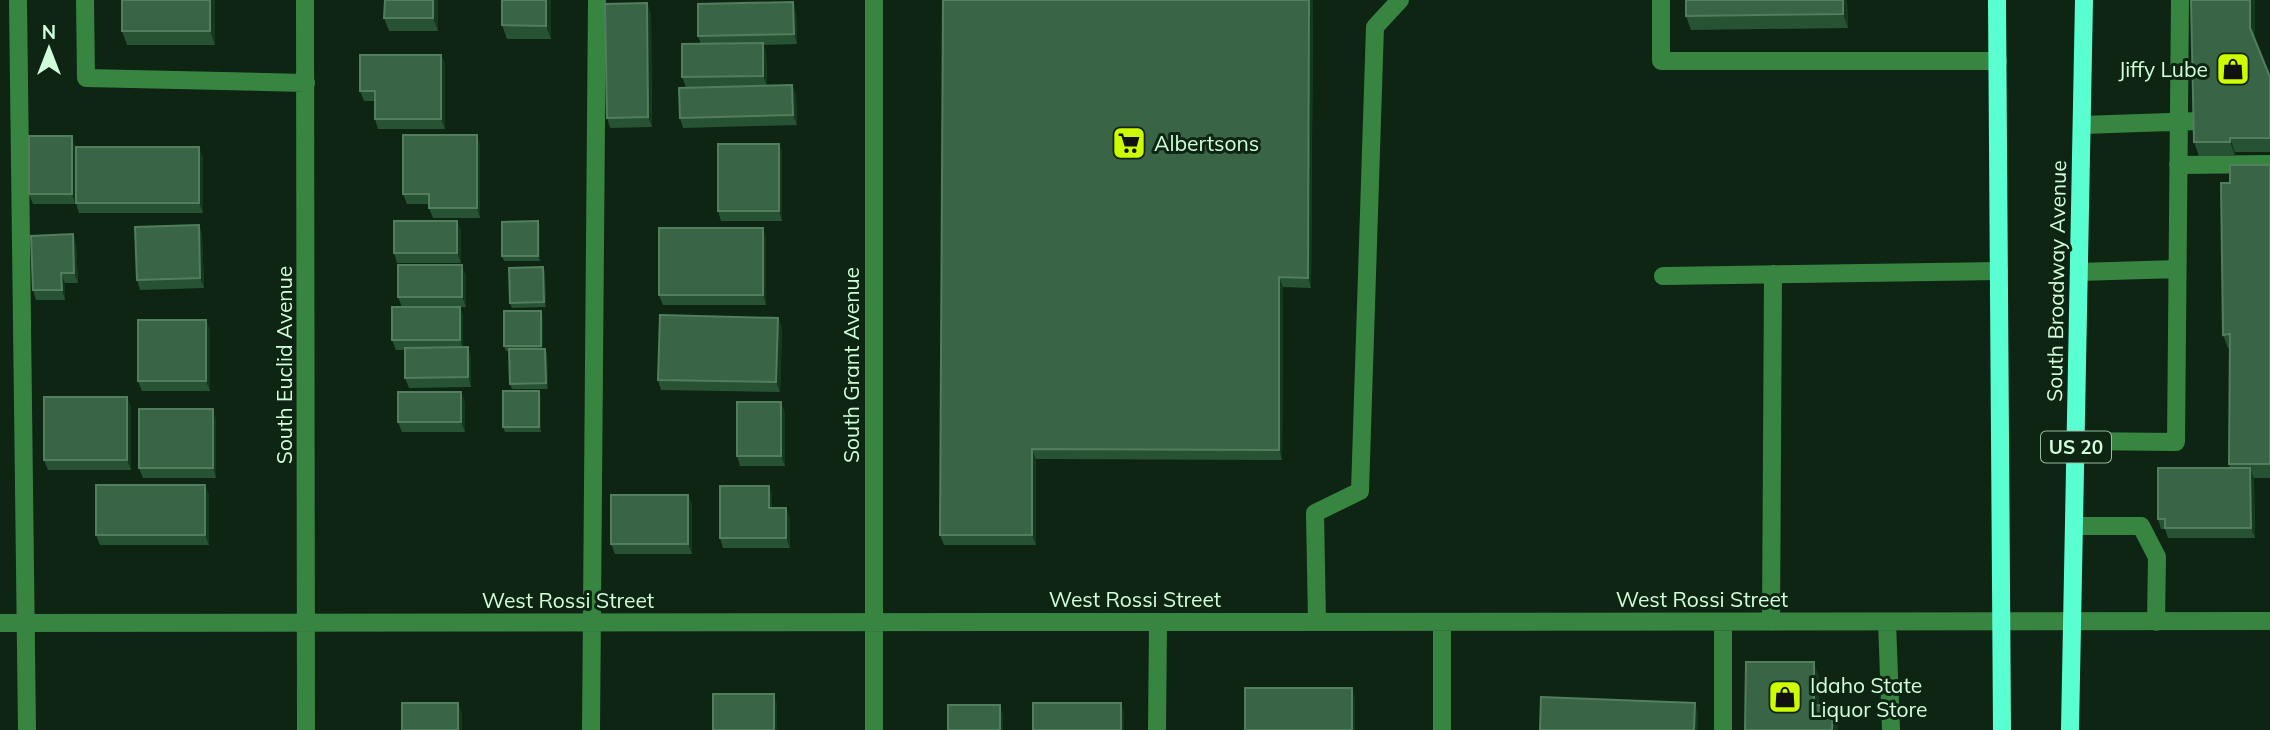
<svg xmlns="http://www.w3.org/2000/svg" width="2270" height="730" font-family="Mulish,sans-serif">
	<rect width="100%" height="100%" fill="#0e2514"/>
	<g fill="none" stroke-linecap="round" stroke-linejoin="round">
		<path stroke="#388542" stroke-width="18" d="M18 0 27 730
			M85 0 86 78 306 83
			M305 0 306 730
			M874 0V730
			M1661 0V61H1998
			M2082 125 2199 121
			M2178 165 2270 164
			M2079 272 2177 269
			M1663 276 1999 271
			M2076 441 2176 442 2180 0
			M2074 526H2141L2157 557 2156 622
			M1317 622 1315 513 1360 491 1375 27 1400 0
			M1723 622V730
			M1771 622 1773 274
			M1887 622 1891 730
			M0 623 2270 621
			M591 730 597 0
			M1157 730 1158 622
			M1442 730V622"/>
		<path stroke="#59ffd0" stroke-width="18" d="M1997 0 2002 730
			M2070 730 2084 0"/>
	</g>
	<path fill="#275334" d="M215 0V45H127L122 31Z
		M438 0V31H389L384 18Z
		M502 0H551V39H507L502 25Z
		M1313 0 1311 288 1283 287 1282 460 1036 459V545H944L940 535Z
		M1686 0H1847L1848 28 1691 30 1686 16Z
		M796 12 797 44 763 45 766 53 767 86 686 87 682 77 701 44 698 36Z
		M651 13 652 127 610 128 607 118Z
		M2255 40 2270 77V152H2235V156H2199L2194 142Z
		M441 55 445 64V129H378L375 119V101H364L360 91Z
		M792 85 796 95 797 125 683 128 680 118Z
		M477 135 480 145V218H433L429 208V204H407L403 194Z
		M779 144 782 153V221H721L718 211Z
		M75 146V204H33L29 194Z
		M203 157V213H79L76 203Z
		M2270 165V478H2254L2255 538H2168L2165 529H2161L2158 519 2230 468 2229 464V348H2228L2223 335 2230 183Z
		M199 225 202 235 204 288 140 290 137 280Z
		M540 226V261H504L502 256Z
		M461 231V263H397L394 253Z
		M766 237V305H663L659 295Z
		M76 244 78 283H65V300H36L33 290Z
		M543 267 545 273 546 307 512 308 510 303Z
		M466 275V307H460L463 316V347L471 357V387L409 388 405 378V350H396L392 340 402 307 398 297Z
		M543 316V349L547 354 548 389H512L510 384 509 351H506L504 346Z
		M778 318 782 328 780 392 661 390 658 380Z
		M210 330V391H142L138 381Z
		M541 397V432H505L503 427Z
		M465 402V432H402L398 422Z
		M131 407V470H48L44 460Z
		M785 412V466H740L737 456Z
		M216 419V478H143L139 468Z
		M769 486 772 496V508L790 518V548H723L720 538Z
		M209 495V545H100L96 535Z
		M688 495 692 505V554H615L611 544Z"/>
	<path fill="#15391f" d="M210 0H215V45L210 31Z
		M433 0H438V31L433 18Z
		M546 0H551V39L546 26Z
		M1309 0H1313L1311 288 1308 278Z
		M1843 0H1847L1848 28 1843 14Z
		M2250 0H2255V41L2250 28Z
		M793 2 796 12 797 44 794 34Z
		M647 3 651 13 652 127 648 117Z
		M763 43 766 53 767 86 763 76Z
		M441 55 445 64V129L441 119Z
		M792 85 796 95 797 125 793 115Z
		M477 135 480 145V218L477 208Z
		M72 136 75 146V204L72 194Z
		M2230 138 2235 152V156L2230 142Z
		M779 144 782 153V221L779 211Z
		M199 147 203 157V213L199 203Z
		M457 221 461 231V263L457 253Z
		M538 221 540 226V261L538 256Z
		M199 225 202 235 204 288 200 278Z
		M763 228 766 237V305L763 295Z
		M73 234 76 244 78 283 74 273Z
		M462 265 466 275V307L462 297Z
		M543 267 545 273 546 307 544 302Z
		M61 273 65 283V300L62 290Z
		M1279 277 1283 287 1282 460 1279 450Z
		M460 307 463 316V350L460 340Z
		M541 311 543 316V351L541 346Z
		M778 318 782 328 780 392 776 382Z
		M206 320 210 330V391L206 381Z
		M468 347 471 357V387L468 377Z
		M545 349 547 354 548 389 546 383Z
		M539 391 541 397V432L539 427Z
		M461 392 465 402V432L461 422Z
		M127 397 131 407V470L127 460Z
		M781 402 785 412V466L781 456Z
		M213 409 216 419V478L213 468Z
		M1032 449 1036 459V545L1032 535Z
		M2250 468 2254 478 2255 538 2251 528Z
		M205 485 209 495V545L205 535Z
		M769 486 772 496V518L769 508Z
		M688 495 692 505V554L688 544Z
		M786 508 790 518V548L786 538Z
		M1814 662 1819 676V719L1814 705Z
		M1352 688 1355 698V730H1352Z
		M774 694 777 704V730H774Z
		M458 703 462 713V730H458Z
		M1121 703 1124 713V730H1121Z
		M1695 703 1698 713V730H1694Z
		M1000 705 1003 715V730H1000Z
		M1833 706 1838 720V730H1832Z"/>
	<path fill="#396546" stroke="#517e5d" stroke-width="2" d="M122 0H210V31H122Z
		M385 0H433V18H384Z
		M502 0H546V26L502 25Z
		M943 0H1309L1308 278 1279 277V450L1032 449V535H940Z
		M1686 0H1843V14L1686 16Z
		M2191 0H2250V28L2270 77V138H2230V142H2194Z
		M793 2 794 34 698 36V4Z
		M647 3 648 117 607 118 605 4Z
		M763 43V76L682 77V44Z
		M360 55H441V119H375V91H360Z
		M792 85 793 115 680 118 679 88Z
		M403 135H477V208H429V194H403Z
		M29 136H72V194H29Z
		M718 144H779V211H718Z
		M76 147H199V203H76Z
		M2230 165H2270V464H2229L2230 334 2223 335 2221 183H2230Z
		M394 221H457V253H394Z
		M538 221V256H502V222Z
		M199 225 200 278 137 280 135 227Z
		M659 228H763V295H659Z
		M73 234 74 273H61L62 290H33L31 236Z
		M398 265H462V297H398Z
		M543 267 544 302 510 303 509 268Z
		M392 307H460V340H392Z
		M504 311H541V346H504Z
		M660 315 778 318 776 382 658 380Z
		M138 320H206V381H138Z
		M468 347V377L405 378V348Z
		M509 349H545L546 383 510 384Z
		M503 391H539V427H503Z
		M398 392H461V422H398Z
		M44 397H127V460H44Z
		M737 402H781V456H737Z
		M139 409H213V468H139Z
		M2158 468H2250L2251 528H2165V519H2158Z
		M96 485H205V535H96Z
		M720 486H769V508H786V538H720Z
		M611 495H688V544H611Z
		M1746 662H1814V705L1833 706 1832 730H1745Z
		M1245 688H1352V730H1245Z
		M713 694H774V730H713Z
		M1541 697 1695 703 1694 730H1540Z
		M402 703H458V730H402Z
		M1033 703H1121V730H1033Z
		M948 705H1000V730H948Z"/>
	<defs>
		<symbol id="shop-square" viewBox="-11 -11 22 22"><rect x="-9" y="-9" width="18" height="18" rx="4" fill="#cdfd00" stroke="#0e2514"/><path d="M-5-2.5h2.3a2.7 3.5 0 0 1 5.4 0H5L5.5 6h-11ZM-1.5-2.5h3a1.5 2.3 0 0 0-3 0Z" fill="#111"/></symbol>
		<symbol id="supermarket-square" viewBox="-11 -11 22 22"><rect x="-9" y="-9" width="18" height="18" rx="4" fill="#cdfd00" stroke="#0e2514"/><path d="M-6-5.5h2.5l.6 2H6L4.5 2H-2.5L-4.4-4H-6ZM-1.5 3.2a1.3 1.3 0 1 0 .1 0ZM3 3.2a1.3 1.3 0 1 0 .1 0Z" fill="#111"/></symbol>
	</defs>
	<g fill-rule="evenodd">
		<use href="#shop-square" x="2214" y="50" width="38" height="38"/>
		<use href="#supermarket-square" x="1110" y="124" width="38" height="38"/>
		<use href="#shop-square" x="1766" y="678" width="38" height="38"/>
	</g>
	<g text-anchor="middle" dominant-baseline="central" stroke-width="6" stroke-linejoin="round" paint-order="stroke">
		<rect fill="#0e2514" stroke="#97be9f" stroke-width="2" x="2041" y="431.5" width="70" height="31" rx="5"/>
		<g font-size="19" font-weight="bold" fill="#d2ffdb">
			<text x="2076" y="447">US 20</text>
		</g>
		<g font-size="21" fill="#d2ffdb" stroke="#0e2514" text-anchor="start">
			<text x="2208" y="69" text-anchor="end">Jiffy Lube</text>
			<text x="1154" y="143">Albertsons</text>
			<text x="1810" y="685">Idaho State<tspan x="1810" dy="24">Liquor Store</tspan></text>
		</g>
		<g font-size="21" fill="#d2ffdb" stroke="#0e2514">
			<text transform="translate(2056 281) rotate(-89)">South Broadway Avenue</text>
			<text transform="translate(284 365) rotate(-90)">South Euclid Avenue</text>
			<text transform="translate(851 365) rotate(-90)">South Grant Avenue</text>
			<text x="1135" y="599">West Rossi Street</text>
			<text x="1702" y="599">West Rossi Street</text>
			<text x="568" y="600">West Rossi Street</text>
		</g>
	</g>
	<g transform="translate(49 49)" stroke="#0e2514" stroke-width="5" paint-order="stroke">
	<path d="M0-5L12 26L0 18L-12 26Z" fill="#d2ffdb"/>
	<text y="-10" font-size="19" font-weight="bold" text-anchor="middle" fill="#d2ffdb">N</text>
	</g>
</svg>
